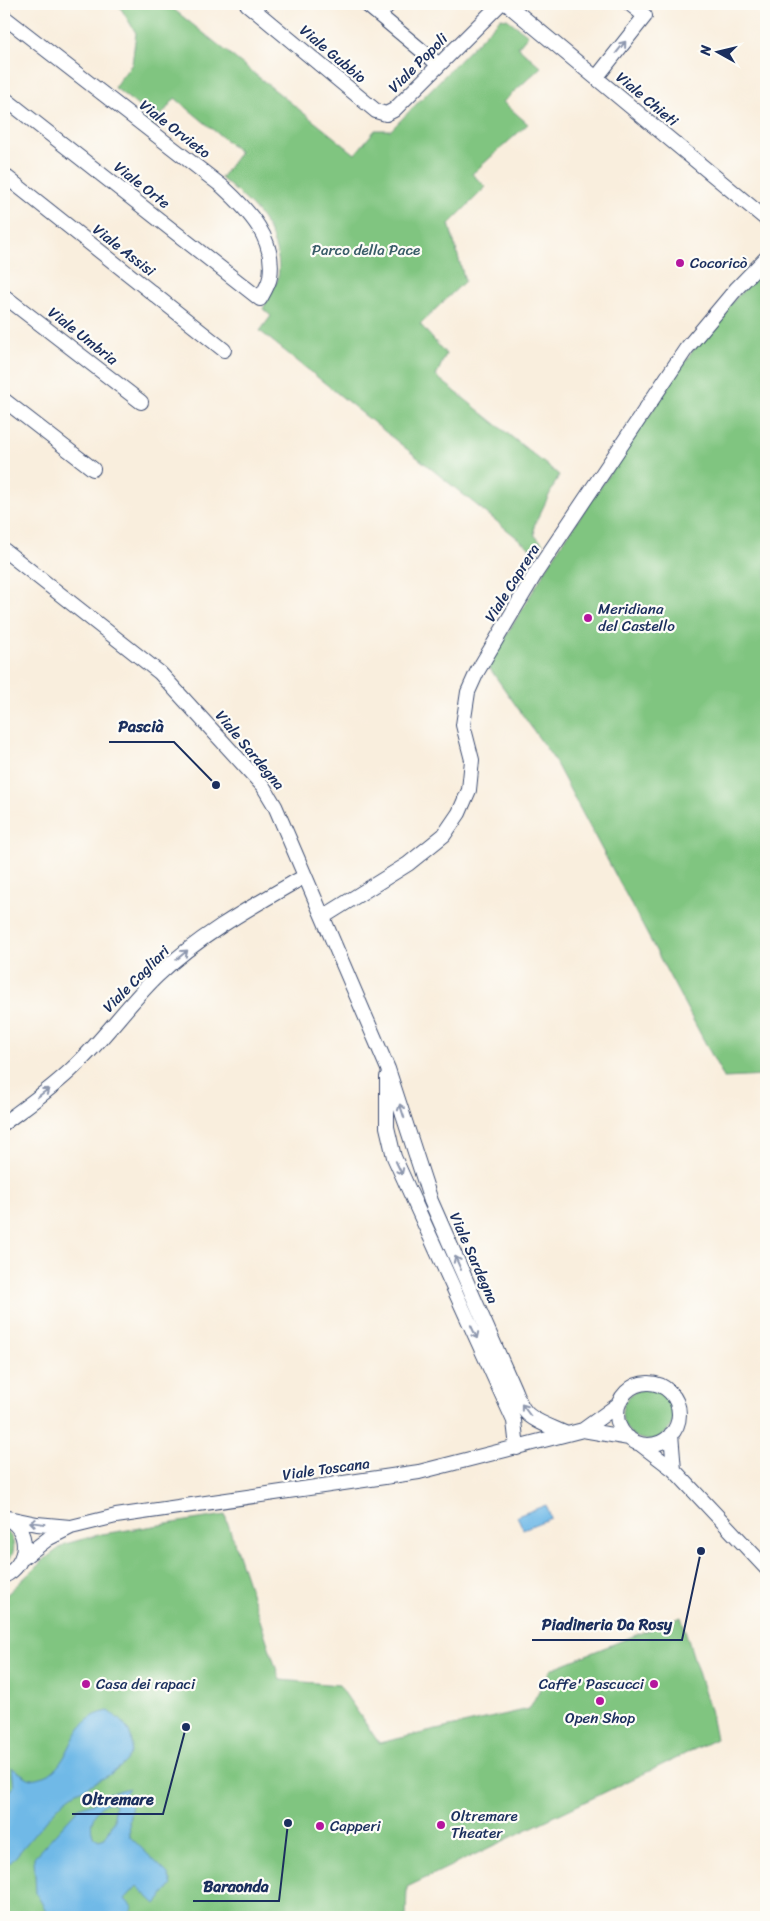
<svg xmlns="http://www.w3.org/2000/svg" width="770" height="1921" font-family="Sriracha,sans-serif">
	<rect width="100%" height="100%" fill="#fdfcf7"/>
	<filter id="ink" filterUnits="userSpaceOnUse"><feTurbulence type="fractalNoise" baseFrequency=".02" numOctaves="2"/><feDisplacementMap in="SourceGraphic" scale="10" xChannelSelector="R" yChannelSelector="G"/><feConvolveMatrix kernelMatrix="1 2 1 2 8 2 1 2 1" color-interpolation-filters="sRGB"/></filter>
	<filter id="wash" filterUnits="userSpaceOnUse"><feTurbulence type="fractalNoise" baseFrequency=".0096" numOctaves="4" result="noise"/><feDisplacementMap in="SourceGraphic" scale="20" xChannelSelector="R" yChannelSelector="G"/><feGaussianBlur stdDeviation="1.12" result="paint"/><feColorMatrix in="noise" values="0 0 0 0 0 0 0 0 0 0 0 0 0 0 0 0 0 1.4 0 .05"/><feComposite in="paint" operator="in"/></filter>
	<g filter="url(#wash)">
		<rect width="100%" height="100%" fill="#f9eedd"/>
		<path fill="#80c580" stroke="#4e7a6f" d="M123 4H167L355 154 375 130H391L501 18 507 19 528 35 518 47 541 67 503 102 528 124 472 174 486 187 449 224 465 281 420 324 446 354 436 376 559 475 534 526 535 536 543 543 536 553 260 331 271 316 263 309C267 300 273 290 277 281 280 272 279 259 276 250 267 214 248 202 221 178L240 152 175 98 153 126 142 117 146 112 114 87 132 64 136 33 120 7Z
			M766 266V1076L724 1078 553 758 488 666 557 551 709 327Z
			M622 1414a26 26 0 1 1 52 0a26 26 0 1 1-52 0Z
			M225 1515 280 1680 339 1685 379 1743 529 1709 551 1669 681 1617 710 1710 716 1739 407 1887 406 1917H4V1597L46 1558 65 1544 102 1534Z
			M4 1529C17 1539 17 1554 4 1565Z"/>
		<path fill="#6fb9e7" stroke="#4574a2" fill-rule="evenodd" d="M546 1505 551 1518 523 1529 517 1516Z
			M109 1711C121 1721 133 1730 132 1747 130 1774 82 1784 63 1802 44 1821 28 1843 10 1863L4 1865V1793L10 1792 14 1786 12 1768 30 1779C36 1778 44 1777 49 1774 75 1757 69 1717 109 1711Z
			M129 1788 123 1796 132 1803 129 1821 130 1837 168 1874 172 1885 156 1904 137 1886 125 1899 133 1908 126 1917 49 1916 36 1893 34 1857 79 1808 99 1801 106 1794ZM109 1802 115 1804 114 1821 105 1838 99 1840 94 1837C87 1824 95 1807 109 1802Z"/>
	</g>
	<g filter="url(#ink)">
		<g fill="none" stroke-linecap="round" stroke-linejoin="round">
			<defs>
				<path id="minor" d="M247 4 376 111 386 114 394 110 500 4
					M366 4 439 65
					M507 4 766 219
					M379 15 389 4
					M4 17 223 187C249 211 276 239 270 277 269 284 264 292 260 299L4 98
					M596 78 645 16 630 4
					M4 175 224 350
					M4 296 141 402
					M4 400 93 469
					M4 550 160 673 263 786 275 806 388 1069 431 1201 514 1389C517 1396 520 1405 525 1411 532 1421 555 1428 567 1434
					M323 917 408 864 444 835 459 813 469 790 472 760 463 725 468 692 477 672 537 571 686 349 737 288 766 258
					M387 1077V1127L394 1157 514 1421 517 1448
					M4 1123C28 1105 54 1087 75 1066 105 1038 128 1004 157 976 201 934 253 906 305 876
					M617 1414a31 31 0 1 1 62 0a31 31 0 1 1-62 0Z
					M583 1430 629 1438
					M671 1434 674 1470
					M640 1444 674 1470 766 1568
					M4 1518C32 1527 29 1565 4 1576
					M8 1518 37 1524 70 1527
					M23 1558 49 1538 71 1527 116 1516 419 1472 583 1430 619 1404"/>
			</defs>
			<use href="#minor" stroke="#3c4c71" stroke-width="16"/>
			<use href="#minor" stroke="#fff" stroke-width="14"/>
		</g>
		<defs><path id="oneway-shaft" d="M-6 0H5M1.5-3L5.5 0L1.5 3" fill="none" stroke-width="1.6" stroke-linecap="round" stroke-linejoin="round" transform="scale(1.25)"/></defs>
		<g stroke="#8d97ae">
			<use href="#oneway-shaft" transform="translate(621 47) rotate(-51)"/>
			<use href="#oneway-shaft" transform="translate(182 955) rotate(-40)"/>
			<use href="#oneway-shaft" transform="translate(43 1093) rotate(-37)"/>
			<use href="#oneway-shaft" transform="translate(402 1111) rotate(-108)"/>
			<use href="#oneway-shaft" transform="translate(399 1168) rotate(65)"/>
			<use href="#oneway-shaft" transform="translate(458 1263) rotate(-114)"/>
			<use href="#oneway-shaft" transform="translate(474 1332) rotate(65)"/>
			<use href="#oneway-shaft" transform="translate(526 1410) rotate(-127)"/>
			<use href="#oneway-shaft" transform="translate(37 1523) rotate(-172)"/>
		</g>
	</g>
	<g fill="#b5179e" stroke="#fdfcf7" stroke-width="2">
		<circle cx="680" cy="263" r="5"/>
		<circle cx="588" cy="618" r="5"/>
		<circle cx="86" cy="1684" r="5"/>
		<circle cx="654" cy="1684" r="5"/>
		<circle cx="600" cy="1701" r="5"/>
		<circle cx="441" cy="1825" r="5"/>
		<circle cx="320" cy="1826" r="5"/>
	</g>
	<g text-anchor="middle" dominant-baseline="central" stroke-width="4.5" stroke-linejoin="round" paint-order="stroke">
		<g font-size="15" fill="#1b2f5e" stroke="#fdfcf7">
			<text transform="translate(333 54) rotate(40)">Viale Gubbio</text>
			<text transform="translate(418 63) rotate(-45)">Viale Popoli</text>
			<text transform="translate(647 99) rotate(40)">Viale Chieti</text>
			<text transform="translate(175 129) rotate(38)">Viale Orvieto</text>
			<text transform="translate(142 185) rotate(38)">Viale Orte</text>
			<text transform="translate(124 250) rotate(38)">Viale Assisi</text>
			<text transform="translate(83 336) rotate(38)">Viale Umbria</text>
			<text transform="translate(512 583) rotate(-58)">Viale Caprera</text>
			<text transform="translate(250 750) rotate(50)">Viale Sardegna</text>
			<text transform="translate(136 979) rotate(-45)">Viale Cagliari</text>
			<text transform="translate(474 1258) rotate(66)">Viale Sardegna</text>
			<text transform="translate(326 1469) rotate(-8)">Viale Toscana</text>
		</g>
		<g font-size="15" fill="#395c68" stroke="#fdfcf7">
			<text x="366" y="250">Parco della Pace</text>
		</g>
		<g font-size="15" fill="#1b2f5e" stroke="#fdfcf7" text-anchor="start">
			<text x="690" y="263">Cocoricò</text>
			<text x="598" y="609">Meridiana<tspan x="598" dy="17">del Castello</tspan></text>
			<text x="96" y="1684">Casa dei rapaci</text>
			<text x="644" y="1684" text-anchor="end">Caffe' Pascucci</text>
			<text x="600" y="1718" text-anchor="middle">Open Shop</text>
			<text x="451" y="1816">Oltremare<tspan x="451" dy="17">Theater</tspan></text>
			<text x="330" y="1826">Capperi</text>
		</g>
	</g>
	<path fill="none" stroke="#1b2f5e" stroke-width="2" d="M216 785L174 742H109M701 1551L682 1640H532M186 1727L163 1814H72M288 1823L279 1901H193"/>
	<g fill="#1b2f5e" stroke="#fdfcf7" stroke-width="2">
		<circle cx="216" cy="785" r="5"/>
		<circle cx="701" cy="1551" r="5"/>
		<circle cx="186" cy="1727" r="5"/>
		<circle cx="288" cy="1823" r="5"/>
	</g>
	<g font-size="16" text-anchor="middle" font-weight="bold" fill="#1b2f5e" stroke="#fdfcf7" stroke-width="4.5" stroke-linejoin="round" paint-order="stroke">
		<text x="141" y="732">Pascià</text>
		<text x="607" y="1630">Piadineria Da Rosy</text>
		<text x="118" y="1805">Oltremare</text>
		<text x="236" y="1892">Baraonda</text>
	</g>
	<rect width="770" height="1921" fill="none" stroke="#fdfcf7" stroke-width="20"/>
	<g transform="translate(718 52) rotate(278)" stroke="#fdfcf7" stroke-width="4" paint-order="stroke">
	<path d="M0-4L9 19L0 12L-9 19Z" fill="#1b2f5e"/>
	<text y="-8" font-size="14" font-weight="bold" text-anchor="middle" fill="#1b2f5e">N</text>
	</g>
</svg>
